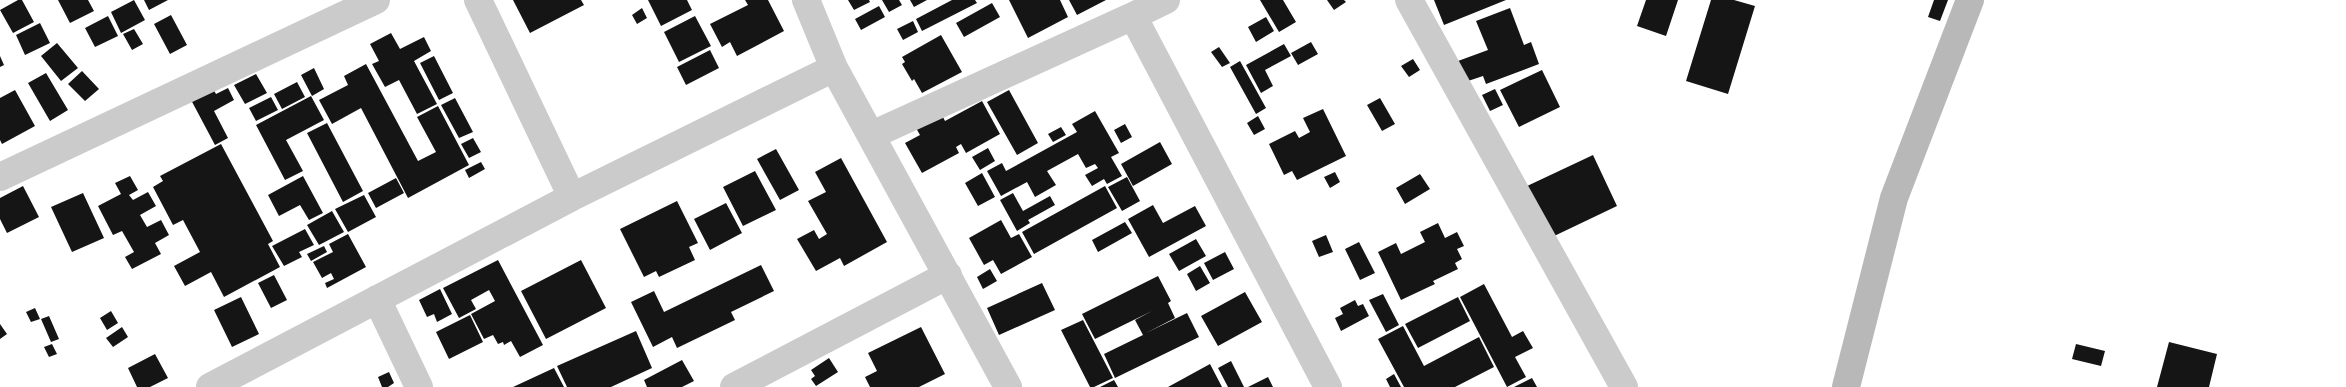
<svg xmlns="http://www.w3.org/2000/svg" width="2346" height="387" font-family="'Varela Round',sans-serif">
	<rect width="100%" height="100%" fill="#fff"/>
	<path fill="#151515" d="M18 0H22L34 22 13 33 0 10Z
		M58 0H88L94 11 70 23Z
		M134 0 145 20 121 33 111 12Z
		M144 0H168L149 10Z
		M513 0H581L584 5 530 33Z
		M648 0H687L692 10 661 26Z
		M745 0H768L784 31 737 56 730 42 722 47 710 24 748 5Z
		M848 0H869L870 2 854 10Z
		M882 0H899L902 5 889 12Z
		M910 0H927L914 7Z
		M952 0H975L977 3 922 31 916 19Z
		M1009 0H1060L1068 17 1028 38Z
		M1069 0H1106L1077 15Z
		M1260 0H1283L1296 22 1279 32Z
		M1327 0H1344L1346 2 1334 10Z
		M1434 0H1506L1444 25Z
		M1646 0H1678L1666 36 1637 26Z
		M1711 0H1734L1755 6 1728 94 1686 81Z
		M1934 0H1948L1940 21 1928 17Z
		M992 3 1000 17 964 37 956 23Z
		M879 6 885 17 861 30 855 19Z
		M642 8 647 18 637 24 632 15Z
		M1510 8 1524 45 1531 42 1539 64 1486 84 1483 76 1465 82 1458 61 1488 50 1476 21Z
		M171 15 187 45 170 54 154 24Z
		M108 16 118 36 95 47 85 28Z
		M695 16 711 46 679 62 664 32Z
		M1266 17 1274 31 1256 42 1248 27Z
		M913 21 918 32 903 40 897 29Z
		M40 23 50 43 25 55 16 35Z
		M134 29 143 44 132 50 123 34Z
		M391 33 400 49 424 37 431 51 414 61 437 104 417 114 399 80 385 87 372 64 379 61 370 44Z
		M941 35 962 72 922 93 914 79 912 81 902 64 905 62 902 57Z
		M1311 42 1318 54 1298 65 1291 53Z
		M57 43 78 68 61 81 41 56Z
		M1284 44 1291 56 1265 70 1273 86 1261 93 1246 65Z
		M1219 47 1230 63 1222 67 1211 52Z
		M710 50 719 68 686 85 677 67Z
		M0 56 4 65 0 67Z
		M434 56 453 93 439 100 420 63Z
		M1413 59 1420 70 1409 77 1401 66Z
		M1240 61 1266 108 1256 114 1230 67Z
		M366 64 418 161 436 152 417 117 438 106 469 165 408 198 361 108 332 124 319 100 348 85 344 76Z
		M314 68 324 89 312 96 301 75Z
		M1542 70 1560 107 1519 127 1500 90Z
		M82 71 99 89 85 101 68 84Z
		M46 73 68 110 50 121 28 83Z
		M256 74 267 93 245 104 234 85Z
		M297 82 305 97 282 109 274 94Z
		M212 87 216 94 228 88 234 100 214 111 228 138 215 145 190 98Z
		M1495 89 1503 105 1490 111 1482 95Z
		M15 90 35 126 2 144 0 140V98Z
		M1009 90 1038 143 1017 155 987 102Z
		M311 96 324 120 286 140 303 171 285 180 256 125Z
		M271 97 278 110 256 121 249 108Z
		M455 98 473 132 459 138 441 105Z
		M1380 98 1395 124 1382 131 1367 105Z
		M982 101 1000 134 966 153 961 144 956 147 959 153 922 173 905 143 920 135 916 128 942 115 945 121Z
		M1323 109 1346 156 1297 180 1292 171 1284 175 1269 144 1295 131 1299 138 1310 132 1303 118Z
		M1095 111 1119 153 1111 157 1122 176 1107 184 1104 179 1092 186 1085 175 1098 168 1095 164 1086 168 1078 154 1047 171 1056 185 1035 197 1027 182 1001 196 987 171 1002 163 1006 171 1077 132 1072 124Z
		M1258 116 1265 129 1254 135 1247 123Z
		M327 123 363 191 343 202 307 133Z
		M1125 124 1132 137 1121 143 1114 130Z
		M1061 127 1066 135 1053 142 1048 134Z
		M473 138 481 152 469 158 461 144Z
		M1160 142 1172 164 1133 186 1121 164Z
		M221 144 273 241 268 244 280 267 224 297 211 272 185 286 174 266 200 252 183 220 173 225 153 187 163 181 160 176Z
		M988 148 995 161 980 170 972 157Z
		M776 149 799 190 780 200 757 159Z
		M1593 155 1617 206 1550 238 1525 187Z
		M841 158 887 242 844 266 840 258 816 271 797 239 814 230 819 239 827 234 808 201 826 192 815 172Z
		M481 162 485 169 469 178 465 170Z
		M755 171 776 210 743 226 723 187Z
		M1335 172 1340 182 1330 188 1324 177Z
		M982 173 995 197 978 206 965 183Z
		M1420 174 1430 189 1405 204 1396 188Z
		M130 176 138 190 129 195 133 200 148 192 156 206 140 215 147 227 161 220 169 235 155 243 161 254 132 269 125 257 134 252 122 231 113 235 98 206 121 194 115 183Z
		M303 176 323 213 309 220 300 205 279 216 268 195Z
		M1127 177 1140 201 1122 211 1108 187Z
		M396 178 404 193 376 208 368 193Z
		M23 186 39 217 7 233 0 219V198Z
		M1105 186 1117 208 1034 254 1022 232Z
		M83 193 104 238 72 252 51 207Z
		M1013 193 1023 211 1050 196 1055 205 1028 220 1030 223 1017 231 1000 200Z
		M364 195 376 217 348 232 335 209Z
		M677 201 698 243 689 247 695 260 659 277 656 271 644 277 620 229Z
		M726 203 742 233 710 250 694 219Z
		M1153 205 1163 223 1195 206 1206 226 1149 257 1128 219Z
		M332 211 344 232 319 245 307 225Z
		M1001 220 1011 238 1019 234 1032 257 1001 274 993 260 984 265 969 238Z
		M1125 222 1132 233 1098 252 1092 240Z
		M1438 223 1445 238 1457 232 1464 246 1457 249 1462 259 1455 263 1458 269 1433 281 1435 284 1401 300 1378 252 1396 243 1401 254 1425 242 1420 232Z
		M305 229 314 245 299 252 302 257 284 266 272 246Z
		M348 234 366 267 327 288 325 283 334 279 331 273 322 278 313 262 333 252 329 244Z
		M1326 235 1333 252 1319 257 1312 241Z
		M1196 239 1206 256 1179 271 1169 254Z
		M1359 242 1375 273 1360 280 1345 249Z
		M324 246 327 252 311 261 307 254Z
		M1225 252 1234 269 1213 280 1204 263Z
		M498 260 543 345 520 357 511 341 504 345 503 342 498 344 493 335 484 339 471 314 495 301 489 290 471 300 476 309 459 318 443 288Z
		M581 260 606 308 546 339 521 291Z
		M761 265 774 291 731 312 735 320 677 348 672 337 653 347 631 302 654 291 664 312Z
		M1200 266 1210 283 1196 291 1187 274Z
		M990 269 997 281 983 289 977 277Z
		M274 275 287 300 271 308 258 283Z
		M1158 276 1171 301 1168 303 1175 318 1146 333 1187 313 1199 337 1115 378 1104 354 1143 335 1135 320 1152 311 1095 339 1082 314Z
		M1042 283 1055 310 999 335 987 308Z
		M1484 284 1512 337 1523 331 1533 348 1515 357 1526 377 1507 387 1460 297Z
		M440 289 452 314 437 322 434 314 427 317 419 300Z
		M1245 292 1262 322 1218 346 1201 316Z
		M1383 294 1399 325 1386 332 1369 300Z
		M241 297 259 334 232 347 214 310Z
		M1458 297 1470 321 1418 348 1405 324Z
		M1355 300 1358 306 1363 304 1369 316 1341 331 1335 318 1343 314 1340 308Z
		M35 308 40 319 31 322 26 312Z
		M111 311 118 323 107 330 100 318Z
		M470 315 483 342 449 359 436 332Z
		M49 316 59 339 51 342 41 319Z
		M1083 320 1113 378 1094 387H1090L1061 330Z
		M0 324 7 334 0 339Z
		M1403 326 1424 366 1479 337 1494 367 1455 387H1404L1378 339Z
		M122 327 128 337 113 347 106 338Z
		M921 327 945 374 919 387H870L865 377 877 371 868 353Z
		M636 331 652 368 611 387H567L557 366Z
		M2169 342 2217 354 2209 387H2157Z
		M52 344 57 354 49 357 44 347Z
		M2076 344 2105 351 2101 366 2072 359Z
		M155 354 168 378 150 387H137L128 368Z
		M829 358 838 372 816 386 811 379 815 376 811 370Z
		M682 360 694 381 682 387H647L644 380Z
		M1231 361 1244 387H1228L1218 368Z
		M1210 364 1222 387H1168Z
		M554 368 564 387H513Z
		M389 372 394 383 388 387H382L378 377Z
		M1394 374 1401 387H1390L1386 379Z
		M1268 377 1273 387H1248Z
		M1532 378 1537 387H1514Z
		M1114 380 1118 387H1100Z"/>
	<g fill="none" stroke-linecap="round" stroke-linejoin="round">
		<path stroke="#cbcbcb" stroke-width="28" d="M478 0 572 197
			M806 0 834 68 1008 387
			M1409 0 1624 387
			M1133 16 1166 0
			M872 135 1133 16 1328 387
			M0 177 376 0
			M377 299 419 387
			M210 387 572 197 834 68
			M734 387 948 275"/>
		<path stroke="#b8b8b8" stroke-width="28" d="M1846 387 1894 198 1970 0"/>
	</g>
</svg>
